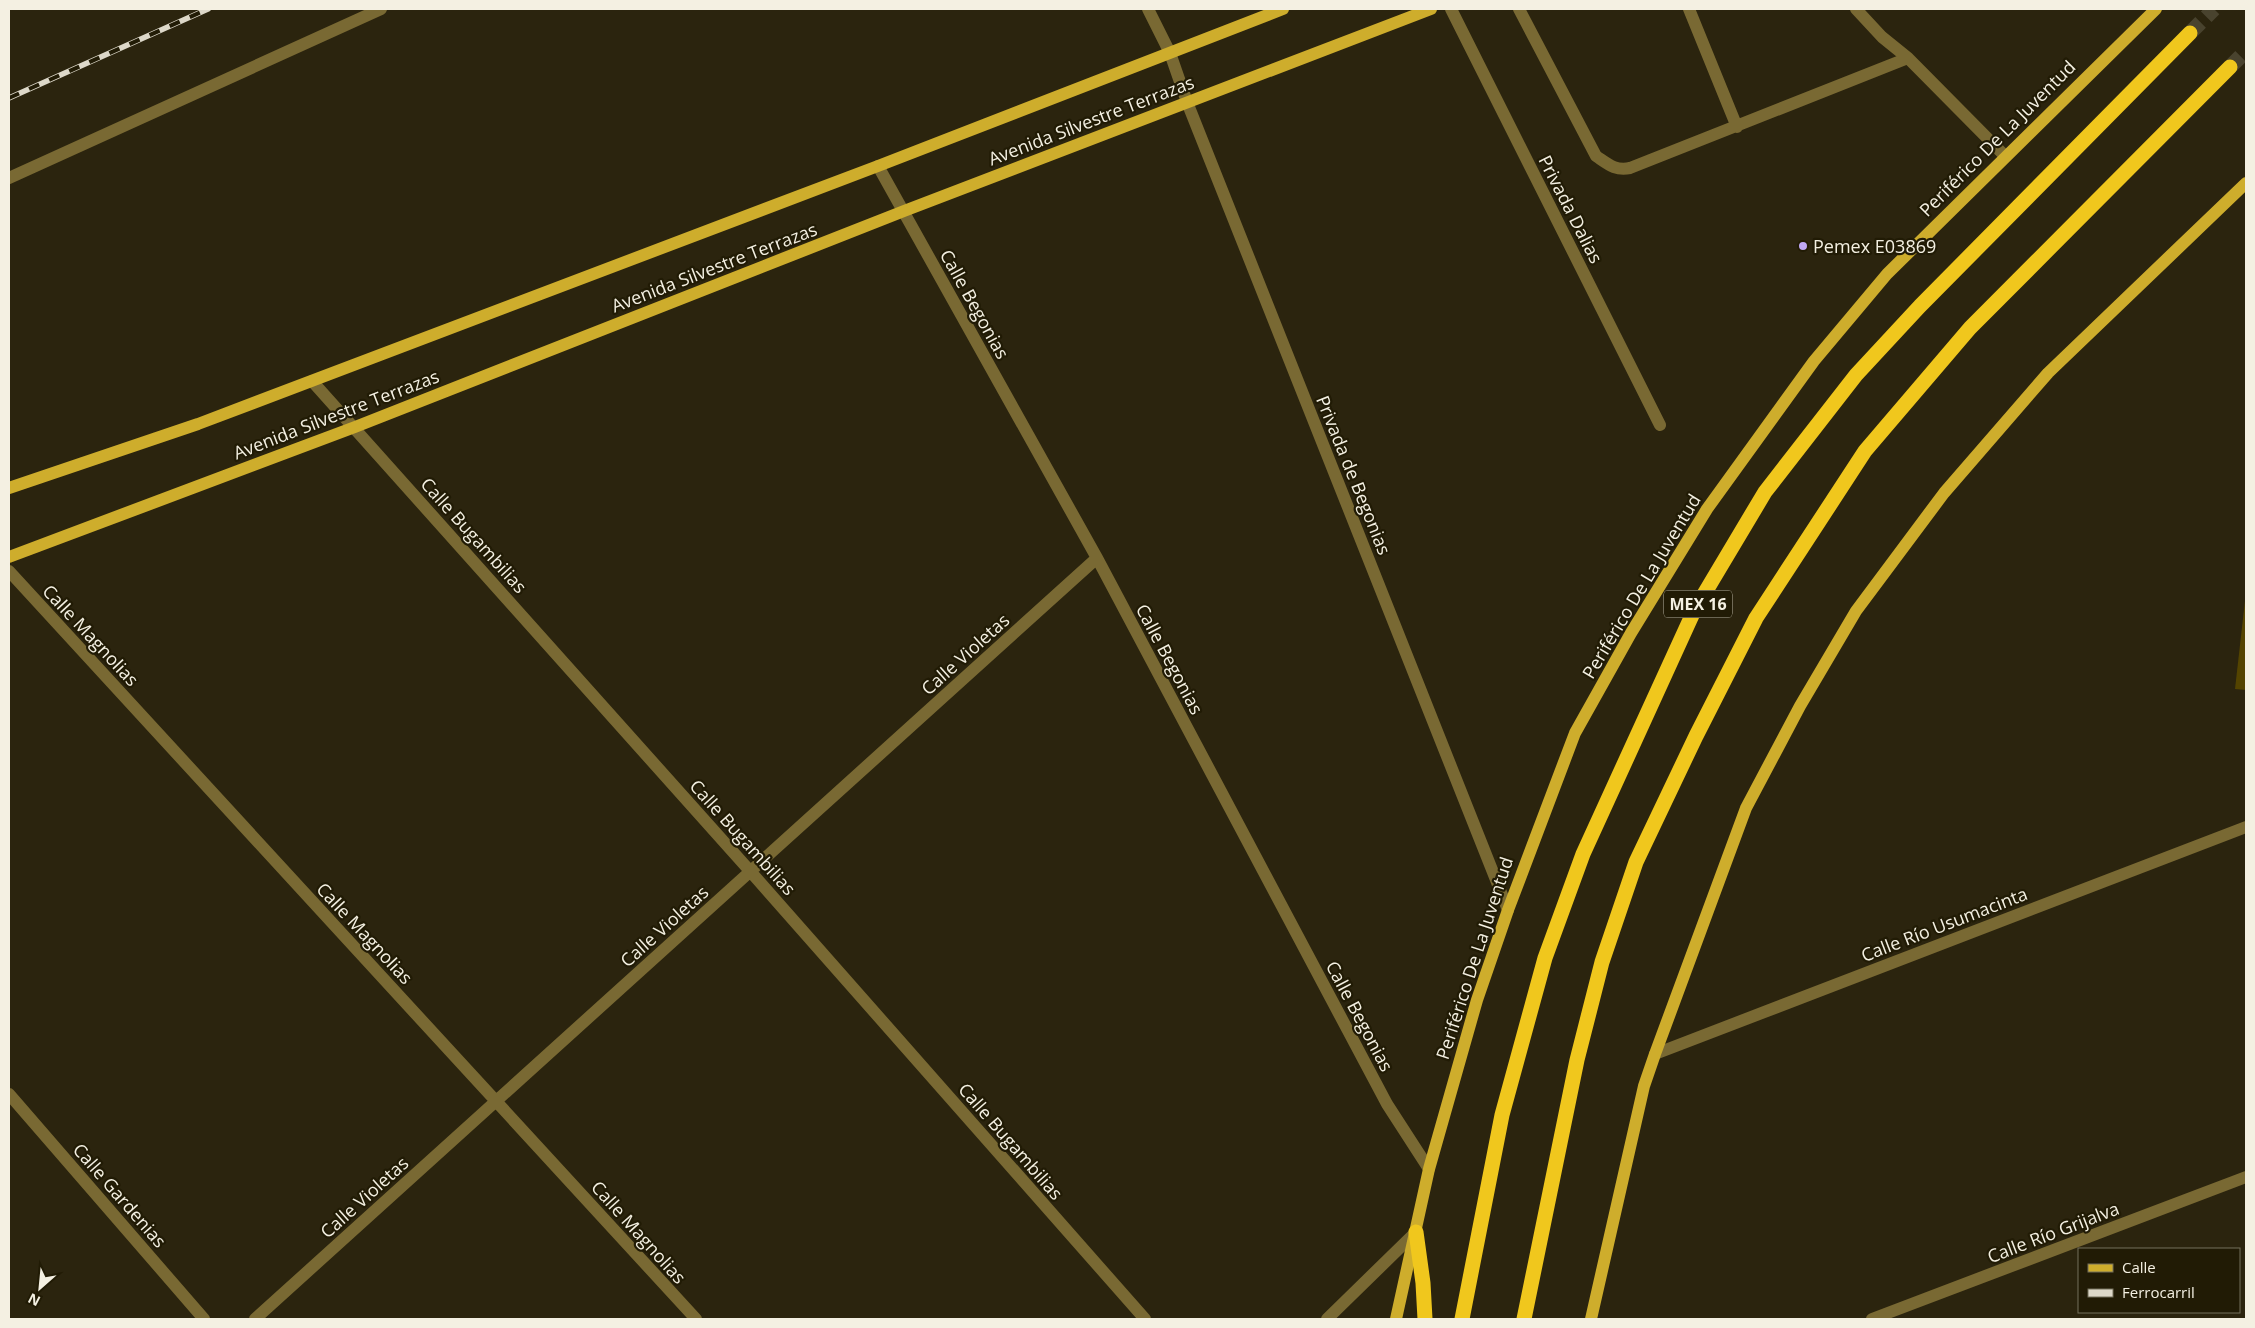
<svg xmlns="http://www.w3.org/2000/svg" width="2255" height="1328" font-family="'Open Sans',sans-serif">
	<rect width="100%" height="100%" fill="#2b240e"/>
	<path fill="#544400" d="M2246 592V690L2235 689Z"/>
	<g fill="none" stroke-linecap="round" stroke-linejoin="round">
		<path stroke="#49432e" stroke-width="15" stroke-dasharray="15 8" stroke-linecap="butt" d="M2190 33 2214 9
			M2230 67 2246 51"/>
		<path stroke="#796933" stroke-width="12" d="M1148 9 1170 53 1187 102 1508 910
			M1451 9 1660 425
			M1519 9 1596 156C1608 164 1615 171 1630 168L1908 58
			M1689 9 1737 127
			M1856 9 1882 37 1908 58 2005 156
			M878 166 1097 558 1387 1104 1429 1169
			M9 178 381 9
			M312 381 750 871 1145 1319
			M9 571 696 1319
			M1655 1054 2246 827
			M9 1094 204 1319
			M255 1319 1097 558
			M1327 1319 1416 1232
			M1872 1319 2246 1177"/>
		<path stroke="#cead2c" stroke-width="12" d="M9 488 198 424 878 166 1283 9
			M9 557 355 427 904 211 1431 9
			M1396 1319 1429 1169 1477 1000 1508 910 1575 733 1631 633 1707 509 1814 361 1887 274 2156 9
			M1591 1319 1644 1086 1655 1054 1746 808 1800 706 1856 611 1944 493 2048 373 2246 183"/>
		<path stroke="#f0c71d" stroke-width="15" d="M1416 1232 1423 1283 1425 1319
			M1462 1319 1502 1115 1545 958 1583 854 1694 611 1765 492 1856 375 1920 306 2190 33
			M1524 1319 1577 1060 1602 962 1636 862 1696 736 1756 618 1865 451 1970 328 2230 67"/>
		<defs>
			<path id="rail" d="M9 98 208 9"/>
		</defs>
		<use href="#rail" stroke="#ddd8c9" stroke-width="5.5"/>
		<use href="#rail" stroke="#211b05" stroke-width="4" stroke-dasharray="11" stroke-linecap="butt"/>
	</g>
	<circle fill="#c0a8f4" stroke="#211b05" stroke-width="2" cx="1803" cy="246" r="5"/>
	<g text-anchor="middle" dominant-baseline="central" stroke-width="4.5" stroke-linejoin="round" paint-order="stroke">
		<rect fill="#211b05" stroke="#b5b0a0" stroke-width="1" x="1664" y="590.5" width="68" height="27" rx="4"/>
		<g font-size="16" font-weight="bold" fill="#f4f0e2">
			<text x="1698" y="604">MEX 16</text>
		</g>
		<g font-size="18" fill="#f4f0e2" stroke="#211b05">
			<text transform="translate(1091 120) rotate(-21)">Avenida Silvestre Terrazas</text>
			<text transform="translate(1997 138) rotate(-45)">Periférico De La Juventud</text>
			<text transform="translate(1571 209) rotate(63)">Privada Dalias</text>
			<text transform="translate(714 267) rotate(-21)">Avenida Silvestre Terrazas</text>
			<text transform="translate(975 304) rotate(61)">Calle Begonias</text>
			<text transform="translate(336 414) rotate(-21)">Avenida Silvestre Terrazas</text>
			<text transform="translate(1354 475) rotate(68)">Privada de Begonias</text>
			<text transform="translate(474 535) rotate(48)">Calle Bugambilias</text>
			<text transform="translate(1641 586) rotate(-59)">Periférico De La Juventud</text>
			<text transform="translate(91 635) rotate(47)">Calle Magnolias</text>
			<text transform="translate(965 654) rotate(-42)">Calle Violetas</text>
			<text transform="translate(1170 659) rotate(62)">Calle Begonias</text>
			<text transform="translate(743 837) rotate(48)">Calle Bugambilias</text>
			<text transform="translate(1944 924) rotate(-21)">Calle Río Usumacinta</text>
			<text transform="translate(664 926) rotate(-42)">Calle Violetas</text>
			<text transform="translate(365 933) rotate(47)">Calle Magnolias</text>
			<text transform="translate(1474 958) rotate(-72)">Periférico De La Juventud</text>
			<text transform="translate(1360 1016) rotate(62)">Calle Begonias</text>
			<text transform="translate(1011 1141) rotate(49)">Calle Bugambilias</text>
			<text transform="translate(120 1195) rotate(49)">Calle Gardenias</text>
			<text transform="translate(364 1197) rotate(-42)">Calle Violetas</text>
			<text transform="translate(639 1232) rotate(48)">Calle Magnolias</text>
			<text transform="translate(2053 1232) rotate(-21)">Calle Río Grijalva</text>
		</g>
		<g font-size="18" fill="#f4f0e2" stroke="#211b05" text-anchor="start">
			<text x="1813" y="246">Pemex E03869</text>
		</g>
	</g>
	<rect width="2255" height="1328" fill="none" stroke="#f4f0e2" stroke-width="20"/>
	<rect x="2078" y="1248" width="162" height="65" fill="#211b05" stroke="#75705d"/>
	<rect x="2088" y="1264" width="25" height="8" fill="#cead2c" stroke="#75705d"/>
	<text x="2122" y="1273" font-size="15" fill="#f4f0e2">Calle</text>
	<rect x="2088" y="1289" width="25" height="8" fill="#ddd8c9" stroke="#75705d"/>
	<text x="2122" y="1298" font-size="15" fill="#f4f0e2">Ferrocarril</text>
	<g transform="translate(40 1288) rotate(207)" stroke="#211b05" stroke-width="4" paint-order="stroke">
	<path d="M0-4L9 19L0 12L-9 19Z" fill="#f4f0e2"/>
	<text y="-8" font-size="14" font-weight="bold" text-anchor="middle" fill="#f4f0e2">N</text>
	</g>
</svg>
